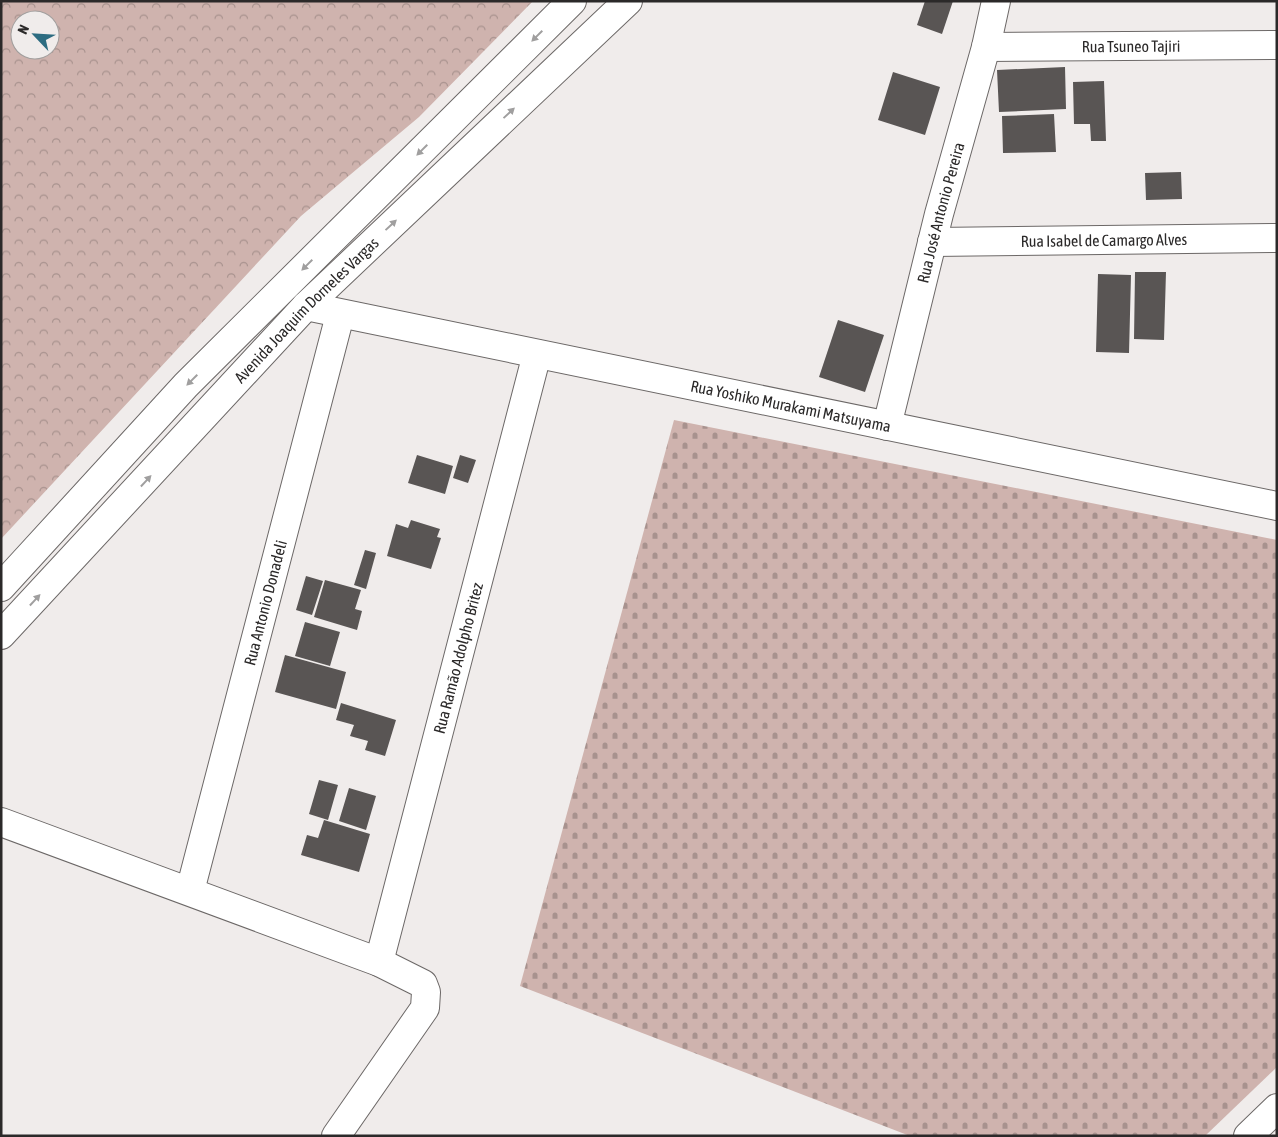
<svg xmlns="http://www.w3.org/2000/svg" width="1278" height="1137" font-family="'Asap Condensed',sans-serif">
	<defs>
		<pattern id="forest-crowns" width="20" height="18" patternUnits="userSpaceOnUse" patternTransform="scale(1.25)"><rect width="20" height="18" fill="#cfb3ae"/><path d="M2 6a3 3 0 1 1 6 0M12 15a3 3 0 1 1 6 0" fill="none" stroke="#a8928e"/></pattern>
		<pattern id="cemetery-stones" width="16" height="16" patternUnits="userSpaceOnUse" patternTransform="scale(1.25)"><rect width="16" height="16" fill="#cfb3ae"/><path d="M2 7V4a2 2 0 0 1 4 0v3zM10 15v-3a2 2 0 0 1 4 0v3z" fill="#a8928e"/></pattern>
	</defs>
	<rect width="100%" height="100%" fill="#f0eceb"/>
	<path fill="url(#forest-crowns)" fill-rule="evenodd" d="M1 1H533L419 117 301 216 1 539ZM20 20H50V50H20Z"/>
	<path fill="url(#cemetery-stones)" d="M674 420 1277 540V1067L1205 1136H910L520 986Z"/>
	<path fill="#595554" d="M925 1H953L942 34 917 25Z
		M1065 67 1066 109 999 112 997 70Z
		M893 72 940 87 925 135 878 120Z
		M1104 81 1106 141H1091L1090 124H1074L1073 82Z
		M1054 114 1056 152 1003 153 1002 116Z
		M1181 172 1182 199 1146 200 1145 173Z
		M1135 272H1166L1164 340 1134 339Z
		M1098 274 1131 275 1129 353 1096 352Z
		M838 320 884 335 865 392 819 377Z
		M417 455 453 466 445 494 408 483Z
		M460 455 476 460 468 483 453 478Z
		M411 520 440 529 437 537 441 538 431 569 387 556 396 524 408 528Z
		M365 550 376 553 366 589 354 585Z
		M306 576 323 581 312 615 296 610Z
		M325 580 361 590 355 609 362 611 357 630 314 617Z
		M305 622 340 632 330 666 295 656Z
		M285 655 346 672 336 709 275 692Z
		M341 703 396 720 385 756 365 750 368 741 350 736 354 725 336 720Z
		M319 780 338 785 328 820 309 814Z
		M349 788 376 796 366 830 339 821Z
		M324 820 370 834 359 872 301 855 307 835 318 838Z"/>
	<g fill="none" stroke-linecap="round" stroke-linejoin="round">
		<defs>
			<g id="minor">
				<path id="s1" d="M986 47 1277 45"/>
				<path id="s2" d="M932 242 1277 238"/>
				<path id="s3" d="M306 306 1277 506"/>
				<path id="s4" d="M887 426 939 214 986 47 996 1"/>
				<path d="M1 822 379 962 423 984 426 992 425 1008 336 1136"/>
				<path id="s5" d="M190 891 340 315"/>
				<path id="s6" d="M379 962 537 354"/>
			</g>
			<g id="tertiary">
				<path d="M1 587 186 385 572 1"/>
				<path id="s7" d="M1 635 306 306 628 1"/>
				<path d="M1248 1136 1277 1108"/>
			</g>
		</defs>
		<use href="#minor" stroke="#6c6867" stroke-width="30"/>
		<use href="#tertiary" stroke="#6c6867" stroke-width="30"/>
		<use href="#minor" stroke="#fff" stroke-width="28"/>
		<use href="#tertiary" stroke="#fff" stroke-width="28"/>
	</g>
	<defs><path id="oneway-solid" d="M-6-.8H1V-3.2L6.5 0L1 3.2V.8H-6Z" transform="scale(1.25)"/></defs>
	<g fill="#a09f9f">
		<use href="#oneway-solid" transform="translate(537 36) rotate(135)"/>
		<use href="#oneway-solid" transform="translate(509 113) rotate(-43)"/>
		<use href="#oneway-solid" transform="translate(422 150) rotate(135)"/>
		<use href="#oneway-solid" transform="translate(391 225) rotate(-43)"/>
		<use href="#oneway-solid" transform="translate(307 265) rotate(135)"/>
		<use href="#oneway-solid" transform="translate(192 380) rotate(135)"/>
		<use href="#oneway-solid" transform="translate(146 481) rotate(-47)"/>
		<use href="#oneway-solid" transform="translate(35 600) rotate(-47)"/>
	</g>
	<g text-anchor="middle" dominant-baseline="central" stroke-width="5" stroke-linejoin="round" paint-order="stroke">
		<g font-size="16" fill="#2b2929" stroke="#f0eceb">
			<text stroke="none"><textPath href="#s1" startOffset="145">Rua Tsuneo Tajiri</textPath></text>
			<text stroke="none"><textPath href="#s4" startOffset="220">Rua José Antonio Pereira</textPath></text>
			<text stroke="none"><textPath href="#s2" startOffset="172">Rua Isabel de Camargo Alves</textPath></text>
			<text stroke="none"><textPath href="#s7" startOffset="446">Avenida Joaquim Dorneles Vargas</textPath></text>
			<text stroke="none"><textPath href="#s3" startOffset="495">Rua Yoshiko Murakami Matsuyama</textPath></text>
			<text stroke="none"><textPath href="#s5" startOffset="298">Rua Antonio Donadeli</textPath></text>
			<text stroke="none"><textPath href="#s6" startOffset="314">Rua Ramão Adolpho Britez</textPath></text>
		</g>
	</g>
	<rect width="1278" height="1137" fill="none" stroke="#2b2929" stroke-width="5"/>
	<g transform="translate(35 35) rotate(295)"><circle r="24" fill="#f0eceb" stroke="#a19e9d"/>
	<path d="M0-4L9 19L0 12L-9 19Z" fill="#2d6c81"/>
	<text y="-8" font-size="14" font-weight="bold" text-anchor="middle" fill="#2b2929">N</text>
	</g>
</svg>
